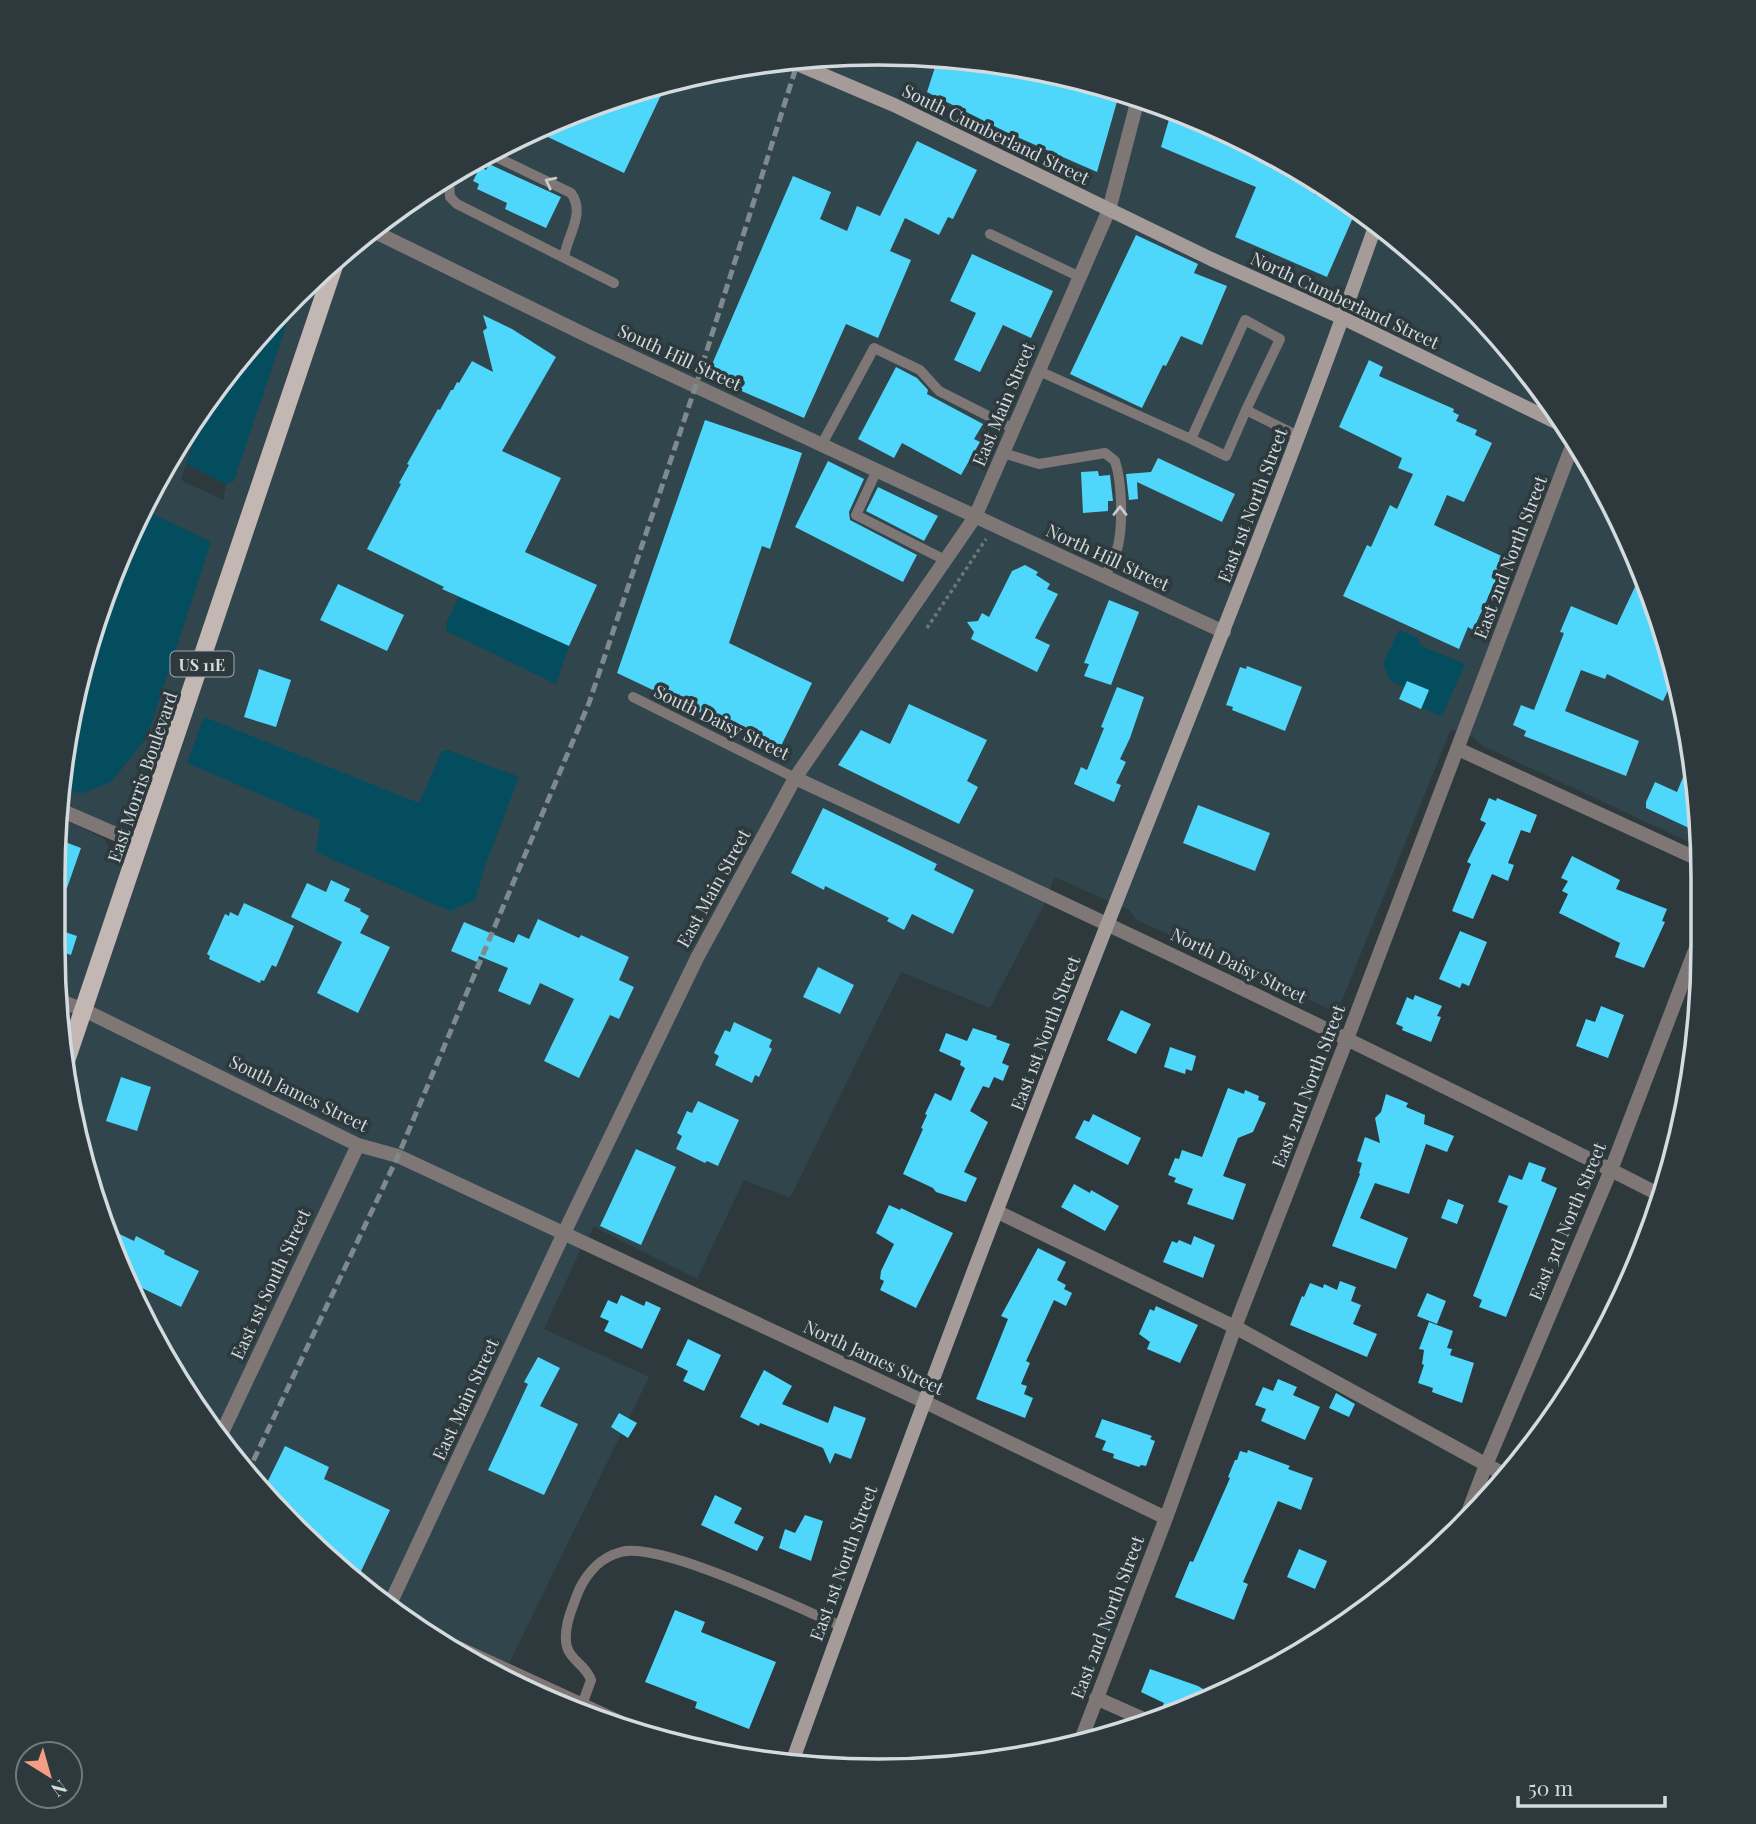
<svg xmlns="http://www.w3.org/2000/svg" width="1756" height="1824" font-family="'Playfair Display',serif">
	<rect width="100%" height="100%" fill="#2d393d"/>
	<path fill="#31454c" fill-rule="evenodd" d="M824 54 985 60 1143 96 1290 163 1422 257 1533 375 1618 513 1675 664 1702 824V848L1481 745 1473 737 1451 729 1337 1013 1137 920 1129 910 1054 877 1046 901 990 1008 901 972 790 1198 744 1180 697 1279 594 1227 580 1251 544 1329 649 1377 502 1678 466 1661 333 1566 223 1448 115 1262 68 1107 58 1000 62 1001 57 992 53 946 58 817 103 838 112 851 117 835 58 809 60 771 96 613 163 466 257 334 375 223 513 138 664 81ZM186 464 226 484 223 500 181 480Z"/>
	<path fill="#034d5e" d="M295 299 234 481 226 484 186 464 205 406 257 334Z
		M143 509 211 542 147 737 111 782 83 793 59 791 60 771 96 613Z
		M459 596 569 646 556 684 447 631 446 624Z
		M1399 630 1418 638 1421 646 1465 664 1442 716 1422 708 1429 690 1407 681 1404 687 1391 681 1383 664Z
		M204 717 419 803 442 751 448 750 519 777 485 866 475 900 450 911 316 852 320 820 187 763Z"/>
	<path fill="#4fd6fb" d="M938 58 985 60 1120 91 1097 172 1006 132 927 92Z
		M648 87 662 93 624 173 533 130Z
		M1172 109 1290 163 1320 184 1314 194 1355 213 1327 277 1235 237 1256 187 1161 147Z
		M917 141 977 170 953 219 948 217 939 235 905 218 890 251 911 260 878 338 846 324 804 418 707 376 793 176 831 192 820 219 847 231 857 206 880 216Z
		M489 164 561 197 546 228 505 209 507 203 477 189 479 184 473 181 480 167 486 170Z
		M1136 235 1198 264 1194 273 1227 286 1202 345 1181 336 1166 366 1163 365 1142 408 1070 374Z
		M972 254 1053 291 1031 338 1003 325 980 372 954 360 976 313 950 301Z
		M483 315 512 329 556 357 502 451 561 478 525 552 597 585 569 646 442 589 444 587 367 549 401 484 399 483 409 465 407 464 438 409 440 410 451 390H453L457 382 459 383 472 361 493 372 483 331 487 328Z
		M1369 360 1383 367 1379 376 1454 409 1453 412 1459 415 1456 421 1477 430 1475 435 1492 443 1464 502 1447 495 1434 525 1506 558 1473 630 1468 627 1459 649 1343 596 1367 545 1371 547 1390 505 1397 509 1413 474 1398 468 1402 458 1339 427Z
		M896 367 917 378 928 390 927 394 983 424 974 439 980 442 961 475 902 443 894 458 858 439Z
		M705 420 802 453 770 549 762 546 729 643 812 683 779 750 617 673Z
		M1158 458 1235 494 1222 522 1137 482 1138 499 1129 500 1126 474 1151 472Z
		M828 461 864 479 849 512 850 520 917 555 903 582 795 527Z
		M1098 471 1099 476 1110 475 1113 501H1108V511L1083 513 1081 472Z
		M878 487 938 516 924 541 866 511Z
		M1025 565 1038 572 1036 575 1050 584 1047 589 1058 594 1035 638 1050 645 1037 672 971 639 974 632 967 622 978 621 982 613 989 617 1012 571Z
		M1641 574 1675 664 1677 672 1663 701 1607 674 1605 679 1581 670 1565 711 1639 741 1626 776 1524 736 1526 731 1513 725 1521 705 1534 710 1564 633 1560 632 1571 606 1617 625Z
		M338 584 404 615 387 651 320 620Z
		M1109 600 1139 612 1111 685 1084 676 1089 664 1084 663Z
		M1247 666 1302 687 1285 731 1232 710 1233 707 1226 705 1240 667 1246 669Z
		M259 669 291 680 276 727 244 717Z
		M1407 681 1429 690 1421 709 1399 699Z
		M1117 687 1144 697 1130 738 1120 759 1126 762 1116 783 1121 785 1114 802 1074 784 1081 767 1087 770 1104 728 1101 727Z
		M909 704 987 740 967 781 978 787 959 824 838 765 861 730 890 744Z
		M1691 757 1699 807 1689 828 1646 808V802L1655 782 1677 792Z
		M1489 798 1496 801 1497 798 1537 815 1530 833 1521 830 1508 863 1514 865 1508 881 1492 874 1473 919 1452 911 1471 864 1467 862 1486 823 1480 820Z
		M1198 805 1270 833 1255 871 1183 843Z
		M823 808 937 864 934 870 974 890 953 934 912 914 904 930 887 921 889 918 825 886 824 890 791 873Z
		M57 839 81 848 67 888 55 884Z
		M1572 856 1620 880 1616 889 1667 909 1662 921 1665 922 1644 968 1615 957 1620 943 1559 913 1568 894 1562 891 1568 881 1561 878Z
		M331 880 350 889 344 901 361 909 360 911 369 916 360 933 390 947 358 1013 317 993 342 942 291 917 307 883 326 892Z
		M244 903 294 926 276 967 272 965 264 981 261 980 260 983 209 959 210 956 207 954 225 914 229 916 230 912 238 916Z
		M538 919 579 938 581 935 629 957 619 980 634 987 619 1019 610 1015 579 1078 544 1061 574 999 540 983 530 1005 498 991 508 968 479 956 477 962 451 951 464 922 514 943 518 934 529 939Z
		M53 928 77 936 71 955 53 949Z
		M1460 931 1487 942 1469 986 1462 983 1460 988 1439 979Z
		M818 967 854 985 840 1014 803 997Z
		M1415 995 1442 1006 1437 1016 1441 1017 1431 1042 1402 1030 1403 1027 1396 1024 1407 997 1413 1000Z
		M1601 1006 1624 1015 1608 1058 1576 1046 1586 1019 1595 1022Z
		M1121 1010 1151 1024 1136 1054 1107 1040Z
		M734 1022 772 1040 769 1047 772 1049 759 1077 755 1075 752 1083 715 1065 719 1056 714 1053 725 1030 730 1032Z
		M973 1028 997 1036 996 1039 1010 1044 1002 1063 1009 1066 1003 1081 994 1077 989 1088 983 1086 970 1111 988 1122 964 1172 977 1178 966 1202 936 1192 933 1188 903 1174 923 1129 921 1128 927 1115 925 1114 935 1093 951 1101 965 1068 960 1065 961 1061 939 1051 946 1033 967 1041Z
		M1170 1047 1196 1056 1192 1071 1186 1069 1185 1074 1164 1067Z
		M121 1077 151 1087 137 1131 106 1121Z
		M1228 1088 1244 1094 1245 1090 1259 1096 1258 1100 1266 1103 1253 1132 1238 1138 1223 1176 1246 1184 1233 1220 1187 1204 1193 1189 1174 1182 1176 1178 1168 1175 1175 1158 1179 1159 1182 1150 1202 1157Z
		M1386 1094 1408 1103 1406 1107 1425 1115 1424 1124 1454 1136 1447 1152 1426 1144 1409 1194 1375 1183 1360 1218 1408 1238 1396 1269 1332 1246 1360 1174 1359 1173 1362 1163 1357 1161 1365 1137 1380 1143 1375 1118 1381 1112Z
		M698 1101 739 1120 718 1166 707 1161 705 1163 676 1149 682 1136 677 1133 687 1111 692 1113Z
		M1093 1114 1141 1138 1128 1165 1075 1138 1084 1120 1089 1122Z
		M636 1149 676 1167 641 1245 600 1226Z
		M1529 1162 1546 1168 1541 1181 1557 1188 1506 1317 1479 1307 1482 1300 1473 1296 1508 1206 1498 1202 1509 1175 1522 1180Z
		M1074 1184 1090 1193 1091 1190 1119 1206 1105 1231 1061 1207Z
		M1448 1199 1464 1205 1457 1224 1441 1218Z
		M889 1205 900 1210 901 1208 953 1233 916 1308 880 1290 884 1281 880 1279 881 1271 894 1244 876 1233Z
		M105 1227 134 1241 136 1236 165 1251 164 1254 199 1271 181 1307 140 1287 135 1297 116 1262Z
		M1194 1236 1215 1245 1203 1278 1163 1262 1172 1241 1177 1243 1179 1240 1191 1245Z
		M1038 1248 1066 1262 1057 1280 1066 1285 1064 1289 1072 1293 1066 1306 1054 1300 1026 1361 1030 1363 1021 1384 1027 1386 1024 1394 1033 1398 1025 1418 976 1399 1008 1319 1001 1316Z
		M1340 1281 1356 1287 1351 1301 1361 1305 1353 1324 1377 1334 1367 1357 1290 1325 1302 1296 1304 1297 1310 1283 1323 1288 1324 1284 1337 1290Z
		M1427 1293 1446 1301 1437 1324 1417 1316Z
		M621 1295 644 1306 646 1301 661 1308 642 1349 604 1331 609 1321 600 1317 608 1300 617 1304Z
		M1156 1306 1198 1325 1180 1363 1147 1349 1150 1342 1139 1334 1150 1309 1154 1311Z
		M1429 1322 1453 1331 1447 1348 1452 1349 1450 1355 1474 1363 1462 1403 1432 1392 1433 1388 1418 1383 1424 1365 1422 1364 1424 1350 1419 1349Z
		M688 1339 721 1355 704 1391 683 1381 688 1371 676 1365Z
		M538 1357 560 1368 540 1406 578 1424 544 1495 488 1470 528 1384 524 1382Z
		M764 1370 792 1386 782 1404 828 1423 834 1406 866 1418 851 1459 835 1453 830 1464 823 1448 760 1423 759 1426 740 1417Z
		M1278 1379 1297 1387 1293 1395 1320 1407 1305 1440 1261 1421 1266 1409 1255 1405 1263 1387 1273 1391Z
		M1336 1393 1355 1404 1349 1417 1329 1408Z
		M619 1413 637 1423 628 1438 611 1427Z
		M1102 1419 1152 1436 1150 1439 1155 1441 1146 1466 1141 1465 1139 1467 1113 1458 1114 1454 1102 1450 1106 1441 1095 1437Z
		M285 1446 329 1467 324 1479 390 1510 356 1582 333 1566 263 1491Z
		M1248 1450 1290 1466 1288 1469 1313 1478 1301 1510 1278 1501 1243 1582 1248 1584 1234 1620 1175 1597 1190 1561 1193 1562 1230 1478 1228 1477 1235 1460H1237L1240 1451 1247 1453Z
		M715 1495 742 1508 734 1523 764 1537 757 1551 701 1525Z
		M805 1515 823 1521 811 1561 779 1548 785 1529 795 1533Z
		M1299 1549 1327 1561 1315 1589 1287 1577Z
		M675 1610 705 1622 701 1632 776 1662 749 1729 695 1708 697 1702 645 1682Z
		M1150 1669 1198 1686 1216 1697 1178 1711 1163 1705 1164 1703 1141 1692Z"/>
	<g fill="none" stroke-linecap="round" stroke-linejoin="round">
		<path stroke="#6d777a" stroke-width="3.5" stroke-dasharray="3.5 3.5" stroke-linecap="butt" d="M927 628 986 539"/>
		<path stroke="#7e7776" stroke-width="10" d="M488 153 571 193C586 214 567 235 564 258
			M453 175 449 184 450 197 457 204 614 283
			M990 234 1080 277
			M1039 371 1191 439
			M1246 410 1226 456 1191 439 1245 320 1280 339 1246 410 1298 436
			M822 444 874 348 920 370 939 391 1014 429
			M1003 453 1039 464 1105 453 1115 461C1122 482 1123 524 1118 546 1115 556 1109 567 1105 577
			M877 470 856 515 945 560
			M633 697 795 778
			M582 1705 591 1680C586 1665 571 1661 567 1647 562 1629 573 1606 579 1590 587 1573 601 1557 621 1552 660 1541 798 1608 841 1626"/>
		<path stroke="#7e7776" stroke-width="14" d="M369 229 592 338 1224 632
			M1458 749 1702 861
			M795 778C1086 913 1376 1050 1662 1196
			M58 809 141 845
			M58 1000 84 1010 358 1145 398 1156 923 1401 1166 1518
			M998 1212 1235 1327 1507 1476
			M218 1441 358 1145
			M1464 1523 1486 1465 1611 1170 1702 932
			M389 1606 564 1233 697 958 795 778 975 517 1109 210 1139 95
			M428 1634 650 1736
			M1096 1698 1150 1722
			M1079 1745 1166 1518 1235 1327 1347 1039 1574 441"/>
		<path stroke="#a59b99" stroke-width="14" d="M788 60 894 105 1211 259 1343 318 1564 426
			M791 1765C893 1482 999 1201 1109 920 1200 689 1293 459 1376 224"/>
		<path stroke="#c3b7b3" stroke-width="18" d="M64 1067 336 260"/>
		<path stroke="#808a8d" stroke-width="5" stroke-dasharray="10 5" stroke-linecap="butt" d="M247 1474 398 1156 589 703 696 385 799 58"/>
	</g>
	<defs><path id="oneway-chevron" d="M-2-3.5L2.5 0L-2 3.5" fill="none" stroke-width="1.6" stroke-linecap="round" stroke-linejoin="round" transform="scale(1.75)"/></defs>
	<g stroke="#c7ccce">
		<use href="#oneway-chevron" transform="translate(550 182) rotate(-153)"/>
		<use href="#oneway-chevron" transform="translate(1120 511) rotate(-90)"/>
	</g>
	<g text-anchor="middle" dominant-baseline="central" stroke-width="7" stroke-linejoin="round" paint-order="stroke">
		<rect fill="#2d393d" stroke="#a2aaae" stroke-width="2" x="170.5" y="651.5" width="63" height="25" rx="5"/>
		<g font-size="16" font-weight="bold" fill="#d4dbde">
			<text x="202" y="664">US 11E</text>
		</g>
		<g font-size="18" fill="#d4dbde" stroke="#2d393d">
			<text transform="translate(996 134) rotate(26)">South Cumberland Street</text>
			<text transform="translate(1345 300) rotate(25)">North Cumberland Street</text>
			<text transform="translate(680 357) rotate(25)">South Hill Street</text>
			<text transform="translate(1003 404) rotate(-67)">East Main Street</text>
			<text transform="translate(1252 505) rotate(-69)">East 1st North Street</text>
			<text transform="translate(1108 557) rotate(25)">North Hill Street</text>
			<text transform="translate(1510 557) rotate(-69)">East 2nd North Street</text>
			<text transform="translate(722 722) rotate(26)">South Daisy Street</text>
			<text transform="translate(142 777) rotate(-71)">East Morris Boulevard</text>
			<text transform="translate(713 888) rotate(-61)">East Main Street</text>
			<text transform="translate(1239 965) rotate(26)">North Daisy Street</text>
			<text transform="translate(1045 1033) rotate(-69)">East 1st North Street</text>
			<text transform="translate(1308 1086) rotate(-69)">East 2nd North Street</text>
			<text transform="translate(299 1093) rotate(26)">South James Street</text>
			<text transform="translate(1567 1221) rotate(-67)">East 3rd North Street</text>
			<text transform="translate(270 1284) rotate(-65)">East 1st South Street</text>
			<text transform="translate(874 1357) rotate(25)">North James Street</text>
			<text transform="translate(465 1399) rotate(-65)">East Main Street</text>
			<text transform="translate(843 1563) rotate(-70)">East 1st North Street</text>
			<text transform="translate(1107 1617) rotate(-69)">East 2nd North Street</text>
		</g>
	</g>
	<path d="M0 0H1756V1824H0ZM878 65H878A813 813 0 0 1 1691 878V946A813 813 0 0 1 878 1759H878A813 813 0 0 1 65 946V878A813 813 0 0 1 878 65Z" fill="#2d393d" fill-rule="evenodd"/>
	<path fill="none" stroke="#d4dbde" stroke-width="3.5" d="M878 65H878A813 813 0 0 1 1691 878V946A813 813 0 0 1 878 1759H878A813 813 0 0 1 65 946V878A813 813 0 0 1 878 65Z"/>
	<g transform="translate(49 1775) rotate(143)"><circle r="33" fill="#2d393d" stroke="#707a7d" stroke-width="2"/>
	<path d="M0-5L12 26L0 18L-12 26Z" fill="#f49e86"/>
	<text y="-10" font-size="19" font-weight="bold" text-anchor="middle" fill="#d4dbde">N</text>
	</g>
	<path d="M1518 1796v10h147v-10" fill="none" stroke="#d4dbde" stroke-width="3.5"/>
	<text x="1528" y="1796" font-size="21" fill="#d4dbde" stroke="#2d393d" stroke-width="5" paint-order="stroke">50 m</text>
</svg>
